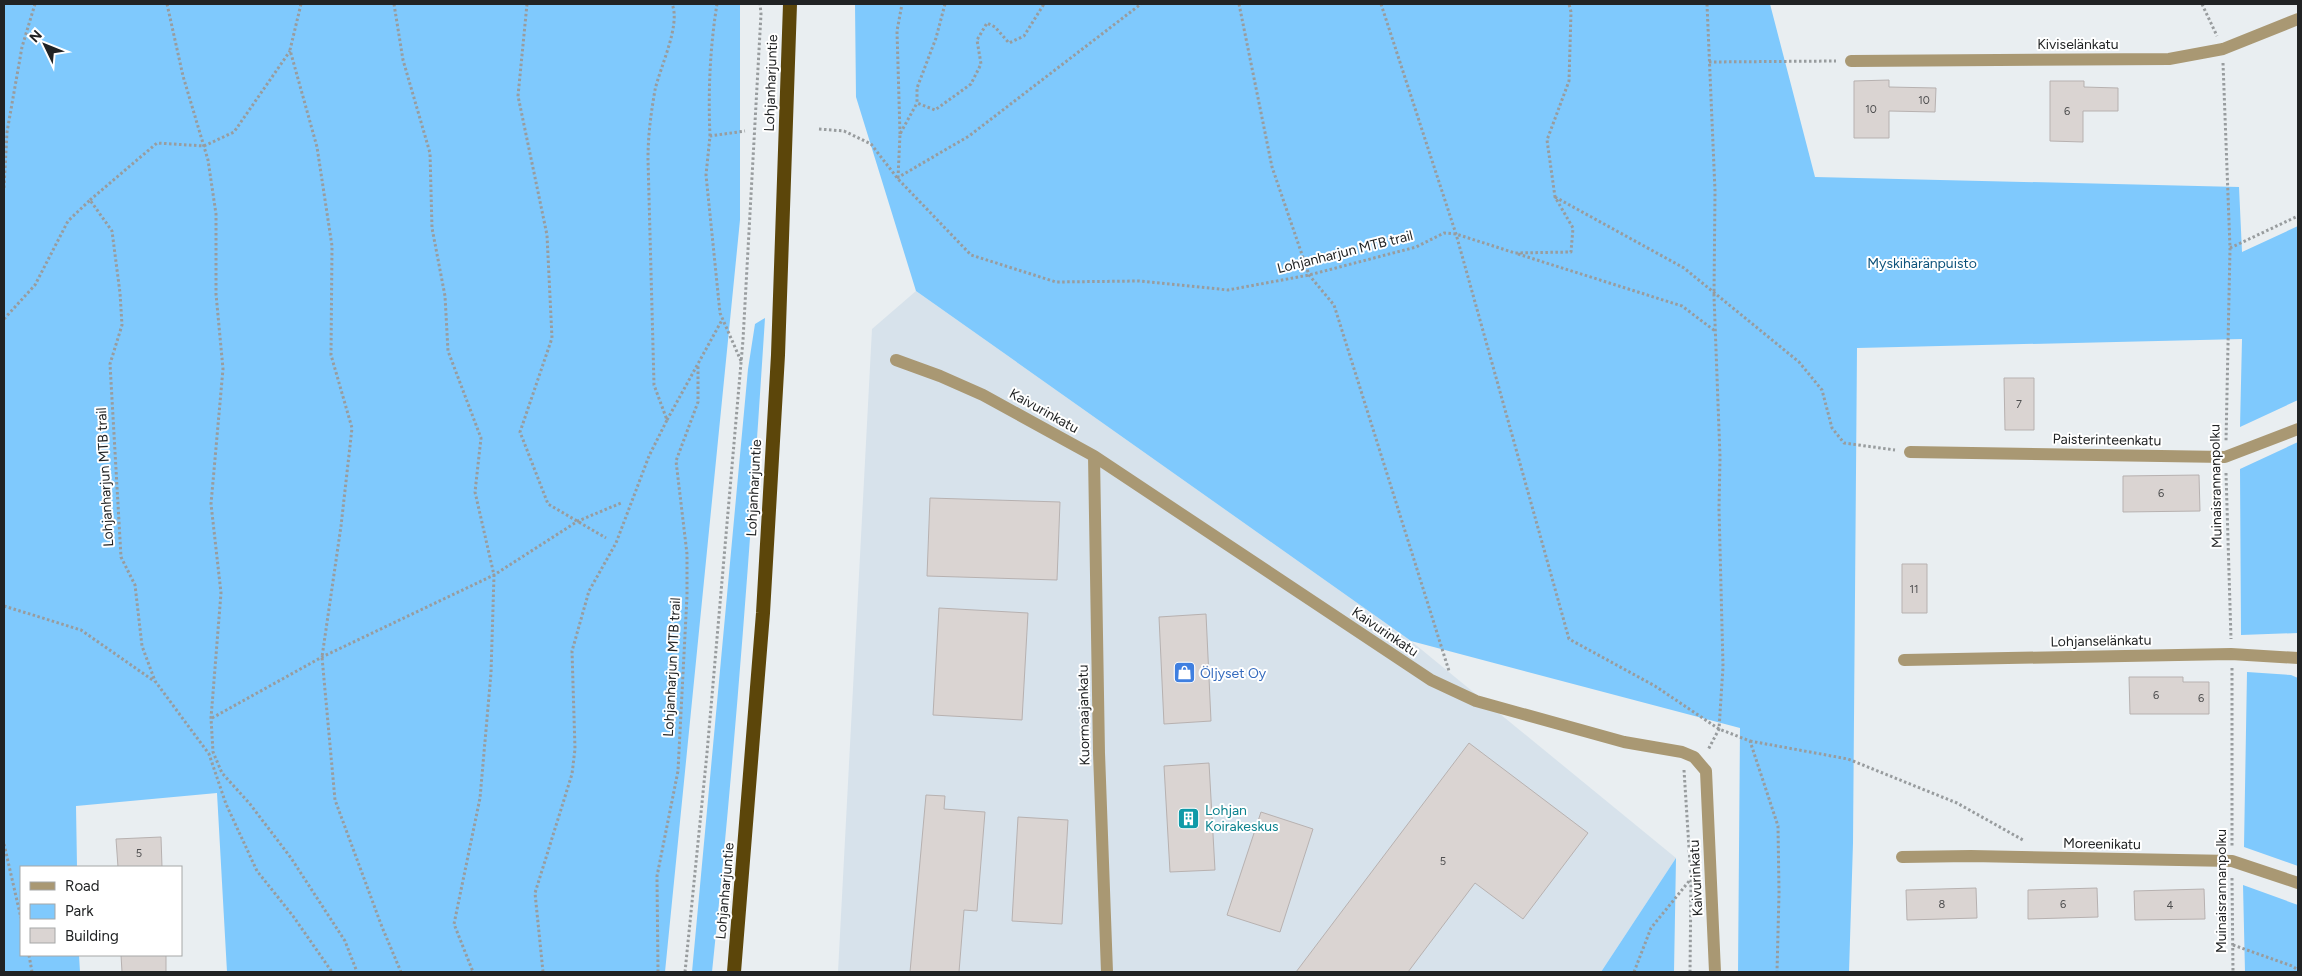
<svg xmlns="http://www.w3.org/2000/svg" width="2302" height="976" font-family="Figtree,sans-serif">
	<rect width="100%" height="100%" fill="#e9eef1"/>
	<path fill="#d7e2eb" d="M916 291 1411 641 1676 858 1601 972H838L872 329Z"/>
	<path fill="#7fc9fd" d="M4 4H740V220L665 972H227L217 793 76 806 77 867H21V955H79L80 972H4Z
		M855 4H1770L1815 177 2239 187 2242 252 2298 226V400L2240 427 2242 339 1857 348 1853 843 1849 972H1738L1740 728 1411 641 916 291 856 97Z
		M765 318C751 536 735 754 712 972H692L748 369 755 324Z
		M2298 442V633L2241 635 2240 469Z
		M2247 672 2291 675 2298 678V866L2244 847Z
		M1676 858 1674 972H1601Z
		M2243 885 2298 905V972H2245Z"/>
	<path fill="#dad4d2" stroke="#b7b1b0" d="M1889 80V87L1936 88 1935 112 1889 111V138H1854V81Z
		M2050 81H2084V87L2118 88V111H2083V142L2050 141Z
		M2004 378H2034V430H2005Z
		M2199 475 2200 511 2123 512V476Z
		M930 498 1060 502 1057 580 927 576Z
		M1902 564H1927V613H1902Z
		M939 608 1028 613 1022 720 933 715Z
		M1206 614 1211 721 1164 724 1159 617Z
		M2129 677H2183V682H2209V714H2130Z
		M1469 743 1588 833 1523 919 1475 883 1408 972H1296Z
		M1209 763 1215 870 1170 872 1164 766Z
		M926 795 945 796 944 809 985 812 977 911 964 910 959 972H910Z
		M1261 812 1313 829 1280 932 1227 915Z
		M1018 817 1068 820 1062 924 1012 921Z
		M161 837 162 867H118L116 839Z
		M1976 888 1977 918 1907 920 1906 890Z
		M2097 888 2098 917 2028 919V890Z
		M2204 889 2205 919 2135 920 2134 891Z
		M121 955H166V972H122Z"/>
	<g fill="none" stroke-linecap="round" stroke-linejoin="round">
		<path stroke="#989c9e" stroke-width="3" stroke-dasharray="2.5 2.5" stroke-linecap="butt" d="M167 4 183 76 208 160 216 214V294L223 369 211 504 221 593 211 718 213 752 222 773 250 804 291 858 345 941 357 972
			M301 4 290 50 317 147 332 246 331 355 352 428 341 526 322 657 335 800 382 927 401 972
			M394 4 403 60 430 153 432 228 445 296 448 351 481 438 475 492 494 575 491 673 480 798 454 924 473 972
			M527 4 518 96 547 235 552 338 520 432 548 504 606 538
			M945 4 936 38 917 88V103L935 110 971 84 981 64 977 40 987 23 995 27 1009 43 1024 36 1044 4
			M1239 4 1272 167 1309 275 1334 305 1449 671
			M1381 4 1456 234 1569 639 1655 686 1719 729 1750 741 1778 826 1779 893 1777 972
			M1707 4 1715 191 1714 296 1720 457 1719 509 1723 667 1719 729 1708 750
			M2202 4 2217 36
			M1709 62 1836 61
			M2223 63 2230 248 2226 442
			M819 129 844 131 871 144 898 179 971 255 1056 282 1139 281 1228 290 1309 275 1416 247 1444 233 1456 234 1515 253 1571 252 1573 228 1555 197 1547 140 1569 81 1571 12 1569 4
			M900 134 897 31 902 4
			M710 136C708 92 710 47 717 4
			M897 178 969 136 1141 4
			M898 178 900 134 917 103
			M4 188 7 132 22 47 35 4
			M1555 197 1684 268 1799 362 1822 390 1832 428 1844 443 1895 450
			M90 200 157 143 204 146 234 132 290 51
			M2230 248 2298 216
			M1518 254 1682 306 1715 331
			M4 319 35 285 68 221 90 200 112 231 120 293 122 325 110 364 121 557 135 585 142 646 155 681 209 754 226 804 257 871 293 916 332 972
			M741 361 720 313 706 175 710 136 745 131
			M667 420 722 320
			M2226 473 2231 639
			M4 606 81 630 154 681
			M2232 668V847
			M212 718 322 657 494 575 578 521 621 503
			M1750 741 1848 759 1957 803 2023 840
			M1684 770 1691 879 1690 972
			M4 844 21 918
			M2232 878 2233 972
			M2233 945 2292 966 2298 970
			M29 955 32 972
			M543 972 535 893 572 774 575 749 572 651 589 591 616 543 649 456 667 420 654 385 648 159C648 135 651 113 655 90 660 67 681 25 672 4
			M658 972 657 876 678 771 687 596V554L676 461 698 402V364
			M685 972 707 753 743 340 761 14 760 4
			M1634 972 1651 928 1690 880"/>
		<path stroke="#a99873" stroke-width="12" d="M1851 61 2169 59 2223 49 2298 19
			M896 360 940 376 983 395 1094 456 1431 680 1476 701 1624 742 1682 752 1694 757 1706 771 1715 972
			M1910 452 2225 457 2298 429
			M1094 456 1099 753 1107 972
			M1904 660 2231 654 2298 658
			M1902 857 1971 856 2232 861 2298 883"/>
		<path stroke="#5c460a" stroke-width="14" d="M734 972 763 613 778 355 790 4"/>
	</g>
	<defs>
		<symbol id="shop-square" viewBox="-11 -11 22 22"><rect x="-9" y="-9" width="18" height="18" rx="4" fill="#3f7fe0" stroke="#fff"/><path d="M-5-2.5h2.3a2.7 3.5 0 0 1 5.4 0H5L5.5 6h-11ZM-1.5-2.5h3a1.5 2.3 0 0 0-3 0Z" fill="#fff"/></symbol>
		<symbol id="building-square" viewBox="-11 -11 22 22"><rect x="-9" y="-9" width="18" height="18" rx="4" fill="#0f9aa8" stroke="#fff"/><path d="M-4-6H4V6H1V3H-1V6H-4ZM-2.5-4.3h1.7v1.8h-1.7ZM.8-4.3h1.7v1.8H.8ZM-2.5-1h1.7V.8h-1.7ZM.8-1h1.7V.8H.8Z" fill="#fff"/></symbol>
	</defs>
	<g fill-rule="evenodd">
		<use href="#shop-square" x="1172" y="660" width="25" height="25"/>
		<use href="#building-square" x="1176" y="806" width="25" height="25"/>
	</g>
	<g text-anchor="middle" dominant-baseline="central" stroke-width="4" stroke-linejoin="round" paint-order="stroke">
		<g font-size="11" fill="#4f4f50">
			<text x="1924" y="100">10</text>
			<text x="1871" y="109">10</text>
			<text x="2067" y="111">6</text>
			<text x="2019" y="404">7</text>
			<text x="2161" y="493">6</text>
			<text x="1914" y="589">11</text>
			<text x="2156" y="695">6</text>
			<text x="2201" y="698">6</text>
			<text x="139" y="853">5</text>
			<text x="1443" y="861">5</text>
			<text x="1942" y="904">8</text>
			<text x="2063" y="904">6</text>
			<text x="2170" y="905">4</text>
		</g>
		<g font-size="14" fill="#212324" stroke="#fff">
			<text x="2078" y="44">Kiviselänkatu</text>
			<text transform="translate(771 83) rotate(-88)">Lohjanharjuntie</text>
			<text transform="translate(1345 252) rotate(-14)">Lohjanharjun MTB trail</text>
			<text transform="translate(1044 411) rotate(29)">Kaivurinkatu</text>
			<text transform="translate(2107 440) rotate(1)">Paisterinteenkatu</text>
			<text transform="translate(105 477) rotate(-93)">Lohjanharjun MTB trail</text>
			<text transform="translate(2216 486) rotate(-91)">Muinaisrannanpolku</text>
			<text transform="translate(754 488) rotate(-87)">Lohjanharjuntie</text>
			<text transform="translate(1385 632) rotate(34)">Kaivurinkatu</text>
			<text transform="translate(2101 641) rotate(-1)">Lohjanselänkatu</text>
			<text transform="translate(672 667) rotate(-87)">Lohjanharjun MTB trail</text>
			<text transform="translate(1084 715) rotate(-91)">Kuormaajankatu</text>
			<text transform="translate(2102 844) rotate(1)">Moreenikatu</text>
			<text transform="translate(1696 878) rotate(-93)">Kaivurinkatu</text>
			<text transform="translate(725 891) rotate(-85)">Lohjanharjuntie</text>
			<text transform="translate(2221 891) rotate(-90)">Muinaisrannanpolku</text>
		</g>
		<g font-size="14" fill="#0e537b" stroke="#fff">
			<text x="1922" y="263">Myskihäränpuisto</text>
		</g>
		<g font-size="14" fill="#366cbe" stroke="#fff" text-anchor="start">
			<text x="1200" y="673">Öljyset Oy</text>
		</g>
		<g font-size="14" fill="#0d838f" stroke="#fff" text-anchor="start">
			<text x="1205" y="810">Lohjan<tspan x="1205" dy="16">Koirakeskus</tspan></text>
		</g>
	</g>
	<rect width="2302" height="976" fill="none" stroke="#212324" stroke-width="10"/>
	<rect x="20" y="866" width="162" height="90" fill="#ffffff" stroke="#a6a7a7"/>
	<rect x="30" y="882" width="25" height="8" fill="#a99873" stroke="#a6a7a7"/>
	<text x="65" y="891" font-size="15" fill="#212324">Road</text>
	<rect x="30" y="904" width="25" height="15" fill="#7fc9fd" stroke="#a6a7a7"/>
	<text x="65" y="916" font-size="15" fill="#212324">Park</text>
	<rect x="30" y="928" width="25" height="15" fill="#dad4d2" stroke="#a6a7a7"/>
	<text x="65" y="941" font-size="15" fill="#212324">Building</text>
	<g transform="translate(45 45) rotate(313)" stroke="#ffffff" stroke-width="4" paint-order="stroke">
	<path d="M0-4L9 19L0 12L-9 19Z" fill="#212324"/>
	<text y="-8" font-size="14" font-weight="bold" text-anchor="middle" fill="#212324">N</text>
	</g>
</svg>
